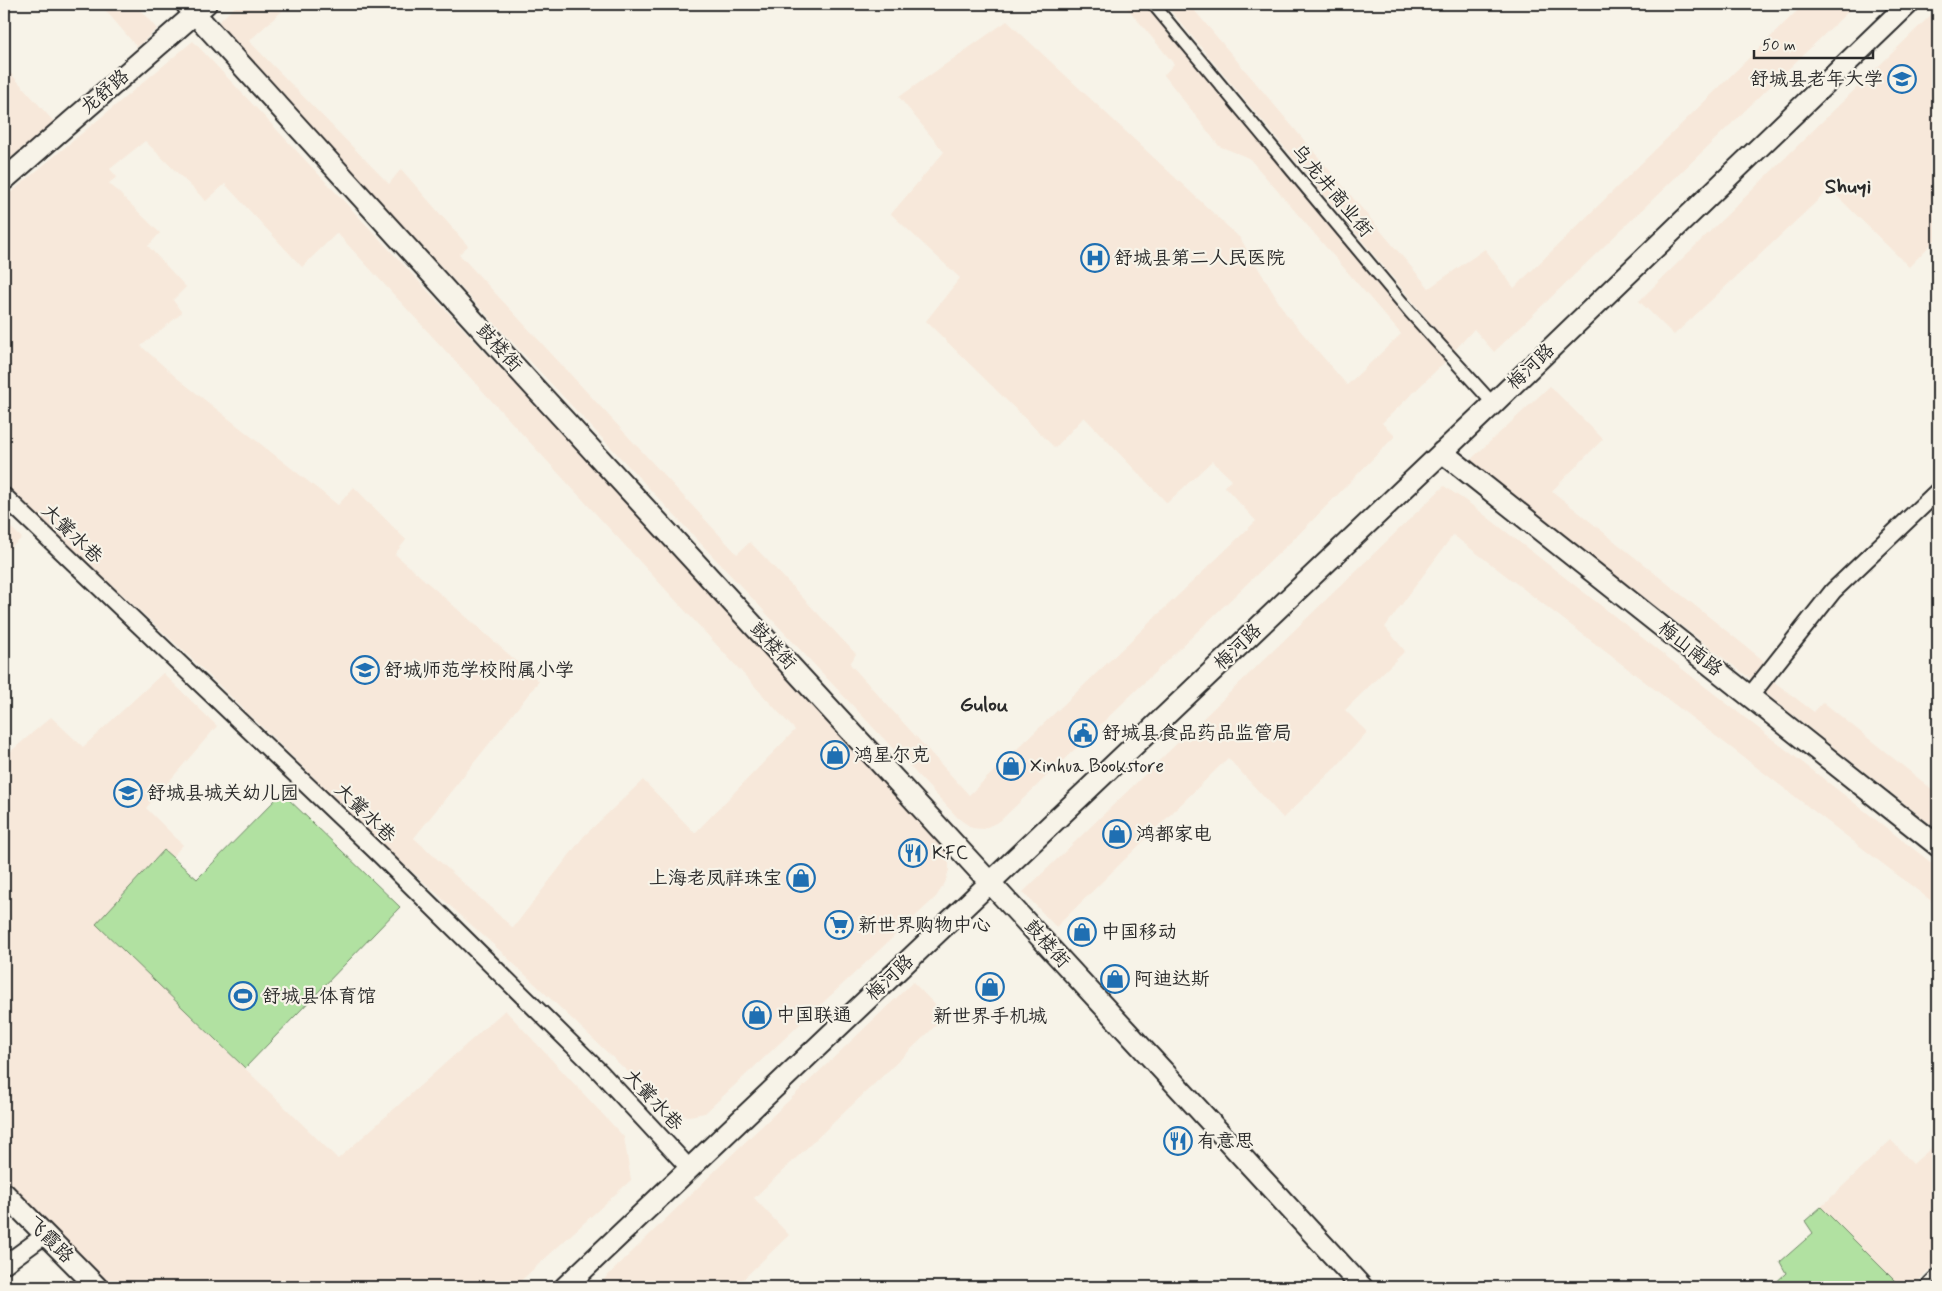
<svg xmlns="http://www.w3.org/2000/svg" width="1942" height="1291" font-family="Mynerve,'LXGW WenKai TC',sans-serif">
	<rect width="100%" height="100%" fill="#f7f3e8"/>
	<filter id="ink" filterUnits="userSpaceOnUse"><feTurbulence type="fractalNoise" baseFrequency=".02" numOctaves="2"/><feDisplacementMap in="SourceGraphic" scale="10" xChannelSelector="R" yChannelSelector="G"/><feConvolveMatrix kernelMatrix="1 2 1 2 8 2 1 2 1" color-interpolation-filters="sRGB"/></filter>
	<g filter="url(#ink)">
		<path fill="#f7e8da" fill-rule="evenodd" d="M100 4H135L157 29 137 47Z
			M238 4H290L249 41 389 184 401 169 468 246 459 254 737 554 750 542 856 654 850 664 969 795 1256 521 1224 486 1232 480 1212 461 1167 503 1084 417 1055 448 926 321 960 278 891 214 944 152 899 97 1007 21 1240 238 1286 314 1347 385 1401 334 1249 158 1219 146 1164 75 1174 64 1124 4H1144L1446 361 1382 423 1395 436 1301 532 1000 821 983 829 972 828 958 818 215 25Z
			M1165 4H1189L1429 288 1485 249 1514 288 1804 4H1856L1494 352 1474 329 1454 351Z
			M1938 8V237L1909 267 1830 189 1674 335 1639 301Z
			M193 41 373 232 817 708 943 845 949 856V870L945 883 936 897 705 1113 689 1116 675 1115 665 1107 496 947 398 859 192 659 4 485V198ZM145 141 206 201 225 184 302 267 337 233 795 730 695 833 643 780 584 836 513 928 414 838 539 681 395 554 406 540 354 487 338 505 177 378 141 346 182 313 173 300 186 287 148 246 160 233 109 183 117 177 110 169Z
			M4 66 55 123 6 166 4 164Z
			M1550 386 1603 439 1552 491 1764 661 1752 680 1468 462Z
			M1444 486 1473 506 1938 868V906L1453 535 1385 627 1405 651 1345 710 1367 732 1338 765 1283 818 1228 758 1056 927 1023 892Z
			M4 521 22 538 4 553Z
			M163 673 217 726 146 808 183 845 172 857 164 850 97 924 338 1159 505 1010 624 1137 631 1180 514 1287H109L4 1180V745L10 752 51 717 83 747Z
			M1773 681 1814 712 1823 702 1938 794V830L1764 692Z
			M913 982 946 1016 754 1198 789 1235 735 1287H596L721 1165Z
			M1891 1140 1913 1164 1938 1142V1263L1911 1287H1901L1821 1207Z"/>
		<path fill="#b1e1a1" stroke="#6e8666" d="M282 793 400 907 245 1068 96 924 164 850 197 879Z
			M1821 1207 1901 1287H1771L1786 1273 1780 1262 1813 1233 1805 1221Z"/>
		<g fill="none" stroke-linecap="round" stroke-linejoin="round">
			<defs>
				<path id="service" d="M1923 1287 1938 1272"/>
				<path id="pedestrian" d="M1153 4 1410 312 1488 398"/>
				<path id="minor" d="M4 496 380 855 600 1072 690 1169
					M1750 696 1833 591 1938 491
					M4 1265 45 1235"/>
				<path id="tertiary" d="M186 4 534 387 1362 1287
					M4 180 206 4
					M1442 452 1938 846
					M4 1193 97 1287
					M565 1287 1493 404 1908 4"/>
			</defs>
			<use href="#service" stroke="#2b2b2b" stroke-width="11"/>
			<use href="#pedestrian" stroke="#2b2b2b" stroke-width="15"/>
			<use href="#minor" stroke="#2b2b2b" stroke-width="20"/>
			<use href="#tertiary" stroke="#2b2b2b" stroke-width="24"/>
			<use href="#service" stroke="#f7f3e8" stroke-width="8"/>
			<use href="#pedestrian" stroke="#f7f3e8" stroke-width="11"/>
			<use href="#minor" stroke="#f7f3e8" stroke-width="16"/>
			<use href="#tertiary" stroke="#f7f3e8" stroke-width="20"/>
		</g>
	</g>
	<defs>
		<symbol id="school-ring" viewBox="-11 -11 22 22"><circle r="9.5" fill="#f7f3e8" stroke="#1f6fb2" stroke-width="1.5"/><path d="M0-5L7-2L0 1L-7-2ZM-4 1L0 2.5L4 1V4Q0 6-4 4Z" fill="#1f6fb2"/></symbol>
		<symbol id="hospital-ring" viewBox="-11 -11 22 22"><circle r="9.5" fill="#f7f3e8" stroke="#1f6fb2" stroke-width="1.5"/><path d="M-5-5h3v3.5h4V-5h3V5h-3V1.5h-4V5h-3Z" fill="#1f6fb2"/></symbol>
		<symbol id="civic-ring" viewBox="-11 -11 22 22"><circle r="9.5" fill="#f7f3e8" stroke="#1f6fb2" stroke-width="1.5"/><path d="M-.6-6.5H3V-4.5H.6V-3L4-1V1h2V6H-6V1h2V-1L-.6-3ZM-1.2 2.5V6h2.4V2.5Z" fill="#1f6fb2"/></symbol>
		<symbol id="shop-ring" viewBox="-11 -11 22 22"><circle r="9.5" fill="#f7f3e8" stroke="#1f6fb2" stroke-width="1.5"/><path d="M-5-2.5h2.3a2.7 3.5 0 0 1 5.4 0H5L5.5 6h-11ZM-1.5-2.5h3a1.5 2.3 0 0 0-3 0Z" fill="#1f6fb2"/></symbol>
		<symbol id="restaurant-ring" viewBox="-11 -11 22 22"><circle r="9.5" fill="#f7f3e8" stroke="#1f6fb2" stroke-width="1.5"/><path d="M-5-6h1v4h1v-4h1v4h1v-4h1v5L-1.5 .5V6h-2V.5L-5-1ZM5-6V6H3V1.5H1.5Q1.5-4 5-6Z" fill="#1f6fb2"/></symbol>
		<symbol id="supermarket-ring" viewBox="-11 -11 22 22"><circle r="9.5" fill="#f7f3e8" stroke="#1f6fb2" stroke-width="1.5"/><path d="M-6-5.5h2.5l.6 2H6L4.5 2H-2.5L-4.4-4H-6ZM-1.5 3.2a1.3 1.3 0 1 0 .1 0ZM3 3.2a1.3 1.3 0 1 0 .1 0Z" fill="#1f6fb2"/></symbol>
		<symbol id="stadium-ring" viewBox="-11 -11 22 22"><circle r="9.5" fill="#f7f3e8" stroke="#1f6fb2" stroke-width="1.5"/><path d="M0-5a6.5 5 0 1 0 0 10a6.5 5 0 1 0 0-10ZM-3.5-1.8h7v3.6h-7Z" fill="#1f6fb2"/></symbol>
	</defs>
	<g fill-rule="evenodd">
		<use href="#school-ring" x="1886" y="63" width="32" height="32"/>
		<use href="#hospital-ring" x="1079" y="242" width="32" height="32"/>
		<use href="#school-ring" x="349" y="654" width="32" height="32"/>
		<use href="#civic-ring" x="1067" y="717" width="32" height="32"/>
		<use href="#shop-ring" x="819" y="739" width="32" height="32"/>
		<use href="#shop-ring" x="995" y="750" width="32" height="32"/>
		<use href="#school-ring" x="112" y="777" width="32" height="32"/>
		<use href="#shop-ring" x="1101" y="818" width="32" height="32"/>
		<use href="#restaurant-ring" x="897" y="837" width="32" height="32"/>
		<use href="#shop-ring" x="785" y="862" width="32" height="32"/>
		<use href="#supermarket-ring" x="823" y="909" width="32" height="32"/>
		<use href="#shop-ring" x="1066" y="916" width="32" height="32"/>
		<use href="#shop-ring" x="1099" y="963" width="32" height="32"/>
		<use href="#shop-ring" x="974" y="971" width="32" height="32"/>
		<use href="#stadium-ring" x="227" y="980" width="32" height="32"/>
		<use href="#shop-ring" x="741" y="999" width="32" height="32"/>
		<use href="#restaurant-ring" x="1162" y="1125" width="32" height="32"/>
	</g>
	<g text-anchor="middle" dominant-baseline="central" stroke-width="4.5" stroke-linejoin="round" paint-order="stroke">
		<g font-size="19" fill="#2b2b2b" stroke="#f7f3e8" text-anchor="start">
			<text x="1883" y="79" text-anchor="end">舒城县老年大学</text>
			<text x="1114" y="258">舒城县第二人民医院</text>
			<text x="384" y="670">舒城师范学校附属小学</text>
			<text x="1102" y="733">舒城县食品药品监管局</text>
			<text x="854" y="755">鸿星尔克</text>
			<text x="1030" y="766">Xinhua Bookstore</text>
			<text x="147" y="793">舒城县城关幼儿园</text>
			<text x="1136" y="834">鸿都家电</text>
			<text x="932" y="853">KFC</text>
			<text x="782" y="878" text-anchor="end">上海老凤祥珠宝</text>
			<text x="858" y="925">新世界购物中心</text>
			<text x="1101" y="932">中国移动</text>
			<text x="1134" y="979">阿迪达斯</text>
			<text x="262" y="996">舒城县体育馆</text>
			<text x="776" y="1015">中国联通</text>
			<text x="990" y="1016" text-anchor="middle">新世界手机城</text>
			<text x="1197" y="1141">有意思</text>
		</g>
		<g font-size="19" fill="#2b2b2b" stroke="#f7f3e8">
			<text transform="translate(105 92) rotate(-41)">龙舒路</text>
			<text transform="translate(1332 191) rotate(50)">乌龙井商业街</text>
			<text transform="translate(499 348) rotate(48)">鼓楼街</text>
			<text transform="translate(1531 367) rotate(-44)">梅河路</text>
			<text transform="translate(72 534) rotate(44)">大黉水巷</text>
			<text transform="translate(773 646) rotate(47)">鼓楼街</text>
			<text transform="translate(1238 647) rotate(-44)">梅河路</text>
			<text transform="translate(1690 649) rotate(38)">梅山南路</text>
			<text transform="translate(365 813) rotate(44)">大黉水巷</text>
			<text transform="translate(1047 944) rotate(48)">鼓楼街</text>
			<text transform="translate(890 978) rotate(-44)">梅河路</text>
			<text transform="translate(653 1100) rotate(47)">大黉水巷</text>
			<text transform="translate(50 1240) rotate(45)">飞霞路</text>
		</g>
		<g font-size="21" font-weight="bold" fill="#2b2b2b" stroke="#f7f3e8">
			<text x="1848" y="187">Shuyi</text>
			<text x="984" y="705">Gulou</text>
		</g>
	</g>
	<rect width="1942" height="1291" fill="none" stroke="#f7f3e8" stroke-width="20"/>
	<rect x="10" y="10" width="1922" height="1271" fill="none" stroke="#2b2b2b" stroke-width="2" filter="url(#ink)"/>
	<path d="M1754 50v8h119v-8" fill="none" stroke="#2b2b2b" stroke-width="2.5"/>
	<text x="1762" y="50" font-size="15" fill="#2b2b2b" stroke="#f7f3e8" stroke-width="4" paint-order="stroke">50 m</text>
</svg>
